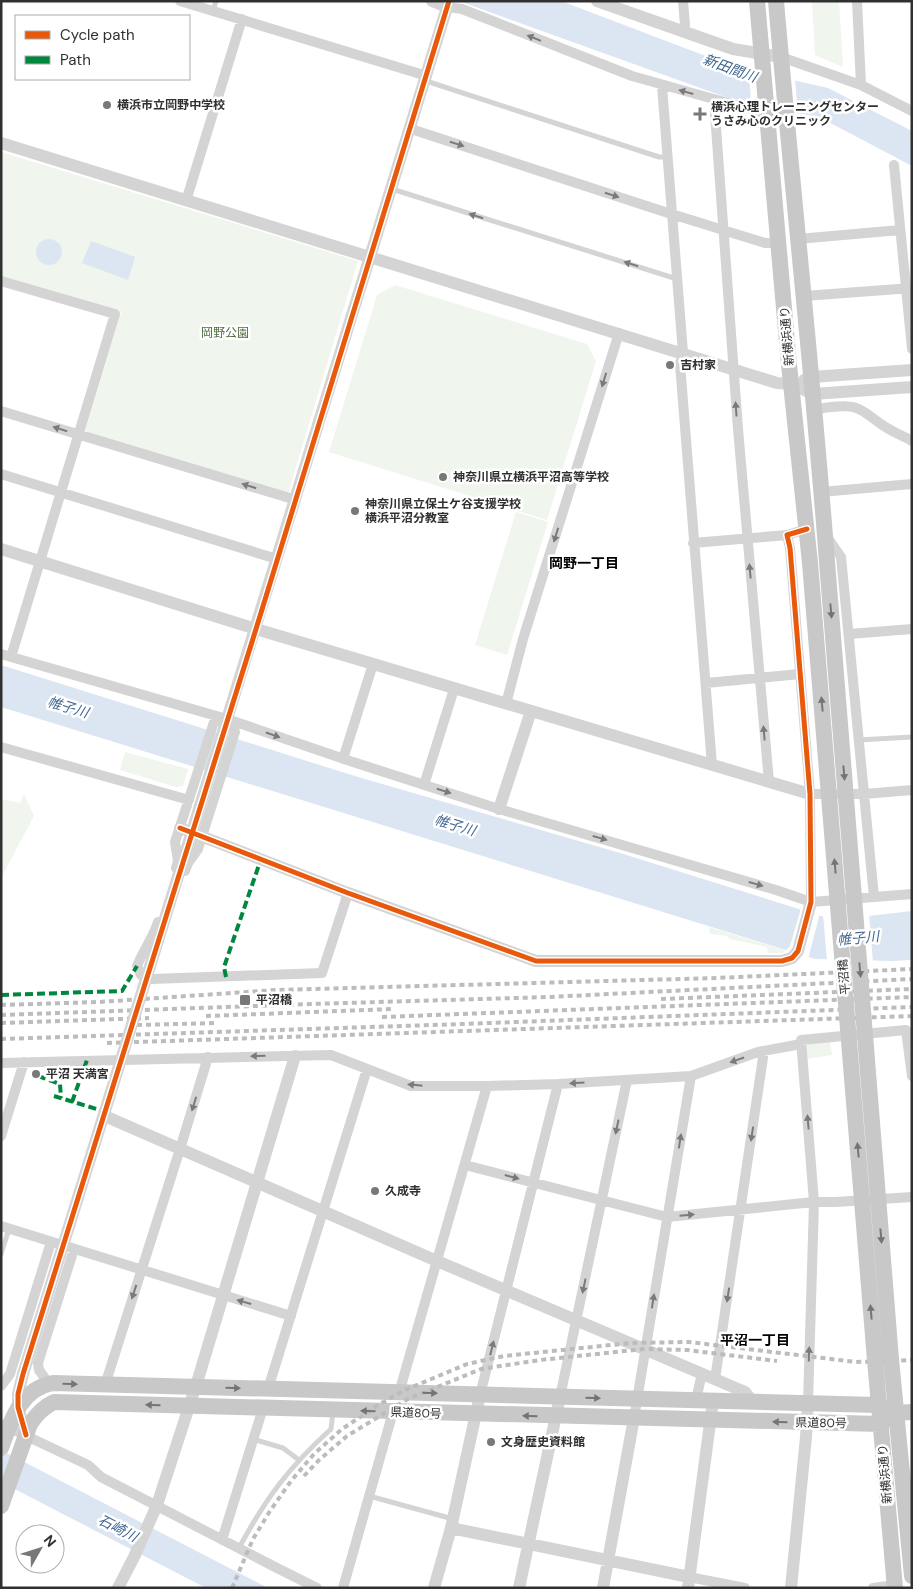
<svg xmlns="http://www.w3.org/2000/svg" width="913" height="1589" font-family="'DM Sans','Noto Sans JP',sans-serif">
	<rect width="100%" height="100%" fill="#fff"/>
	<path fill="#f0f5ed" d="M812 1H839L843 67 815 55Z
		M1 152 358 261 288 494 85 432 121 312 1 276Z
		M395 285 587 344 596 361 547 520 329 452 377 295Z
		M516 512 548 522 507 655 475 645Z
		M125 752 188 769 183 786 176 787 120 770Z
		M24 794 34 816 1 878V799L20 803Z
		M709 927 785 950 783 953H768L767 947 729 939 728 936 710 934Z
		M830 1040 832 1055 807 1059 806 1043Z"/>
	<path fill="#dbe6f2" d="M459 1H561L732 66 828 88 912 131V166L819 117 742 103Z
		M36 252a13 13 0 1 1 26 0a13 13 0 1 1-26 0Z
		M91 241 135 257 128 280 82 263Z
		M1 665 358 777 620 853 834 920 912 911V960L892 961 815 959 1 707Z
		M1 1450 268 1588H206L1 1482Z"/>
	<path fill="#fff" d="M749 67 795 78 798 116 751 106Z
		M800 906 820 913 808 959 785 952 790 946 800 912Z
		M869 913 873 963 827 961 823 914 834 917Z"/>
	<g fill="none" stroke-linecap="round" stroke-linejoin="round">
		<path stroke="#d4d4d4" stroke-width="5" d="M213 11 216 1
			M426 81 659 157H668
			M392 189 677 279
			M858 740 912 737
			M1 1254 9 1229
			M253 1439 283 1448 299 1460
			M369 1496 453 1519
			M239 1548C266 1498 289 1467 331 1429L333 1412"/>
		<path stroke="#d4d4d4" stroke-width="10" d="M180 1 427 76
			M857 1 861 85
			M447 7 462 9 632 76 767 114
			M683 32 685 25 683 1
			M781 57 861 85 912 111
			M662 86 683 353 680 364 712 765
			M714 100 738 429 769 782
			M411 129 662 211 765 243H779
			M894 165 912 349
			M186 201 242 19
			M798 239 900 230
			M1 281 115 314 11 657
			M804 296 912 288
			M1 411 296 500
			M815 415C818 407 824 408 831 407 859 404 860 409 881 424 890 431 902 435 912 441
			M1 474 277 559
			M821 492 912 484
			M807 529 787 535 790 548 810 794 811 902
			M825 534 841 557 874 897
			M693 543 787 535
			M849 634 912 629
			M1 654 227 719 350 761 499 809 776 890 811 902 912 894
			M706 683 800 674
			M506 704 523 639 619 333
			M1 747 189 800
			M343 759 373 664
			M424 785 454 689
			M810 794H864L912 790
			M176 868 178 861 175 842 214 722 226 719
			M185 871 188 863 198 849 235 732 227 719
			M158 922C153 938 143 951 137 966L141 975 152 979 322 973 348 893
			M1 1063 331 1055 411 1086H487L558 1084 691 1076 758 1052 801 1044
			M1 1136 24 1062
			M465 1165 667 1217 814 1202H836L912 1197
			M1 1226 291 1316
			M715 1379 764 1051
			M49 1384 39 1370 38 1363 74 1249
			M105 1385 180 1149 208 1057
			M1 1386 10 1374 51 1242
			M268 1389 367 1069
			M399 1393 487 1086
			M480 1395 558 1084
			M560 1397 627 1080
			M696 1400 702 1373
			M808 1403 814 1202 801 1040 906 1030 912 1076
			M634 1418 691 1076
			M1 1424 88 1465 101 1477 275 1567 317 1588
			M222 1540 263 1408
			M689 1577 745 1588
			M343 1588 393 1412
			M873 1588 895 1585"/>
		<path stroke="#d4d4d4" stroke-width="12" d="M432 1 447 7
			M597 1 733 49 781 57
			M1 143 777 383 792 384 813 394 912 387
			M804 380 811 377 912 370
			M1 549 256 629 810 794
			M223 732 449 1
			M499 809 531 711
			M180 828 348 893 536 961H782L792 958 798 951 811 902
			M107 1117 437 1261 745 1392 753 1402
			M23 1374 18 1394V1407L26 1435
			M451 1528 689 1577
			M118 1588 134 1557 157 1505 199 1376 295 1056
			M434 1588 451 1528 480 1395
			M519 1588 560 1397
			M603 1588 634 1418
			M688 1588 713 1401
			M791 1588 806 1437 808 1403"/>
		<path stroke="#c8c8c8" stroke-width="16" d="M757 1 789 365 810 563
			M776 1C792 188 813 375 827 562
			M891 1359 912 1576
			M875 1360 895 1588
			M1 1448C11 1421 20 1389 53 1383L878 1405 895 1413
			M1 1506 30 1424C36 1415 43 1407 54 1402L880 1424 895 1413 912 1412"/>
		<path stroke="#bcbcbc" stroke-width="4" stroke-dasharray="5 4" stroke-linecap="butt" d="M661 999 912 989
			M1 1005 99 1002 276 990 717 978 912 969
			M1 1015 311 1004 549 997 912 979
			M206 1016 393 1009
			M382 1017 912 997
			M1 1023 149 1018
			M137 1025 217 1023
			M1 1039 463 1024 912 1007
			M107 1043 912 1016
			M304 1476 319 1460 347 1436 408 1399 481 1369 540 1360 644 1349 687 1350 777 1361
			M232 1588 253 1539 270 1511 291 1481 314 1454 342 1429 380 1404 405 1390 467 1364 504 1356 631 1343 689 1342 856 1362 912 1360"/>
		<path stroke="#d4d4d4" stroke-width="12" d="M23 1374 223 732"/>
		<path stroke="#c8c8c8" stroke-width="16" d="M827 562 891 1359
			M810 563 875 1360"/>
		<path stroke="#00873e" stroke-width="4" stroke-dasharray="8 4" stroke-linecap="butt" d="M226 977 224 967 261 859
			M1 995 122 991 137 966
			M38 1076 60 1084 61 1098
			M54 1096 100 1110
			M72 1102 87 1060"/>
		<defs>
			<path id="cycleway" d="M180 828 348 893 536 961H782L792 958 798 951 811 902 810 794 790 548 787 535 807 529
				M26 1435 18 1407V1394L23 1374 256 629 449 1"/>
		</defs>
		<use href="#cycleway" stroke="#fff" stroke-width="8"/>
		<use href="#cycleway" stroke="#e8590c" stroke-width="5"/>
	</g>
	<defs><path id="oneway-solid" d="M-6-.8H1V-3.2L6.5 0L1 3.2V.8H-6Z" transform="scale(1.25)"/></defs>
	<g fill="#7a7a7a">
		<use href="#oneway-solid" transform="translate(534 38) rotate(-158)"/>
		<use href="#oneway-solid" transform="translate(686 92) rotate(-164)"/>
		<use href="#oneway-solid" transform="translate(457 144) rotate(18)"/>
		<use href="#oneway-solid" transform="translate(612 195) rotate(18)"/>
		<use href="#oneway-solid" transform="translate(476 216) rotate(-162)"/>
		<use href="#oneway-solid" transform="translate(631 264) rotate(-162)"/>
		<use href="#oneway-solid" transform="translate(604 380) rotate(107)"/>
		<use href="#oneway-solid" transform="translate(736 409) rotate(-94)"/>
		<use href="#oneway-solid" transform="translate(60 429) rotate(-163)"/>
		<use href="#oneway-solid" transform="translate(249 486) rotate(-163)"/>
		<use href="#oneway-solid" transform="translate(556 535) rotate(107)"/>
		<use href="#oneway-solid" transform="translate(750 571) rotate(-95)"/>
		<use href="#oneway-solid" transform="translate(764 733) rotate(-95)"/>
		<use href="#oneway-solid" transform="translate(273 735) rotate(19)"/>
		<use href="#oneway-solid" transform="translate(444 791) rotate(18)"/>
		<use href="#oneway-solid" transform="translate(600 838) rotate(16)"/>
		<use href="#oneway-solid" transform="translate(756 884) rotate(16)"/>
		<use href="#oneway-solid" transform="translate(258 1056) rotate(179)"/>
		<use href="#oneway-solid" transform="translate(737 1060) rotate(161)"/>
		<use href="#oneway-solid" transform="translate(577 1083) rotate(176)"/>
		<use href="#oneway-solid" transform="translate(415 1085) rotate(-174)"/>
		<use href="#oneway-solid" transform="translate(194 1104) rotate(107)"/>
		<use href="#oneway-solid" transform="translate(808 1122) rotate(-95)"/>
		<use href="#oneway-solid" transform="translate(617 1127) rotate(102)"/>
		<use href="#oneway-solid" transform="translate(752 1134) rotate(99)"/>
		<use href="#oneway-solid" transform="translate(680 1141) rotate(-81)"/>
		<use href="#oneway-solid" transform="translate(512 1177) rotate(15)"/>
		<use href="#oneway-solid" transform="translate(687 1215) rotate(-5)"/>
		<use href="#oneway-solid" transform="translate(584 1286) rotate(102)"/>
		<use href="#oneway-solid" transform="translate(134 1292) rotate(108)"/>
		<use href="#oneway-solid" transform="translate(728 1295) rotate(99)"/>
		<use href="#oneway-solid" transform="translate(653 1301) rotate(-81)"/>
		<use href="#oneway-solid" transform="translate(244 1302) rotate(-164)"/>
		<use href="#oneway-solid" transform="translate(492 1348) rotate(-76)"/>
		<use href="#oneway-solid" transform="translate(809 1354) rotate(-88)"/>
	</g>
	<g fill="#747474">
		<use href="#oneway-solid" transform="translate(831 611) rotate(85)"/>
		<use href="#oneway-solid" transform="translate(822 704) rotate(-95)"/>
		<use href="#oneway-solid" transform="translate(844 773) rotate(85)"/>
		<use href="#oneway-solid" transform="translate(835 866) rotate(-95)"/>
		<use href="#oneway-solid" transform="translate(860 970) rotate(85)"/>
		<use href="#oneway-solid" transform="translate(858 1150) rotate(-95)"/>
		<use href="#oneway-solid" transform="translate(881 1236) rotate(85)"/>
		<use href="#oneway-solid" transform="translate(871 1312) rotate(-95)"/>
		<use href="#oneway-solid" transform="translate(70 1384) rotate(2)"/>
		<use href="#oneway-solid" transform="translate(233 1388) rotate(1)"/>
		<use href="#oneway-solid" transform="translate(430 1393) rotate(2)"/>
		<use href="#oneway-solid" transform="translate(593 1398) rotate(1)"/>
		<use href="#oneway-solid" transform="translate(153 1405) rotate(-178)"/>
		<use href="#oneway-solid" transform="translate(368 1411) rotate(-178)"/>
		<use href="#oneway-solid" transform="translate(530 1416) rotate(-179)"/>
		<use href="#oneway-solid" transform="translate(780 1422) rotate(-179)"/>
	</g>
	<g fill="#787878" stroke="#fff" stroke-width="2">
		<circle cx="107" cy="105" r="5"/>
		<path d="M697.5 106.5h5v5h5v5h-5v5h-5v-5h-5v-5h5z"/>
		<circle cx="670" cy="365" r="5"/>
		<circle cx="443" cy="477" r="5"/>
		<circle cx="355" cy="511" r="5"/>
		<rect x="239" y="994" width="12" height="12" rx="2.5"/>
		<circle cx="36" cy="1074" r="5"/>
		<circle cx="375" cy="1191" r="5"/>
		<circle cx="491" cy="1442" r="5"/>
	</g>
	<g text-anchor="middle" dominant-baseline="central" stroke-width="5" stroke-linejoin="round" paint-order="stroke">
		<g font-size="12" font-weight="bold" fill="#303030" stroke="#fff" text-anchor="start">
			<text x="117" y="105">横浜市立岡野中学校</text>
			<text x="711" y="107">横浜心理トレーニングセンター<tspan x="711" dy="14">うさみ心のクリニック</tspan></text>
			<text x="680" y="365">吉村家</text>
			<text x="453" y="477">神奈川県立横浜平沼高等学校</text>
			<text x="365" y="504">神奈川県立保土ケ谷支援学校<tspan x="365" dy="14">横浜平沼分教室</tspan></text>
			<text x="256" y="1000">平沼橋</text>
			<text x="46" y="1074">平沼 天満宮</text>
			<text x="385" y="1191">久成寺</text>
			<text x="501" y="1442">文身歴史資料館</text>
		</g>
		<g font-size="12" fill="#4e6b3e" stroke="#fff">
			<text x="225" y="333">岡野公園</text>
		</g>
		<g font-size="12" fill="#303030" stroke="#fff">
			<text transform="translate(787 336) rotate(-95)">新横浜通り</text>
			<text transform="translate(844 977) rotate(-95)">平沼橋</text>
			<text transform="translate(416 1413) rotate(2)">県道80号</text>
			<text transform="translate(821 1423) rotate(1)">県道80号</text>
			<text transform="translate(885 1474) rotate(-95)">新横浜通り</text>
		</g>
		<g font-size="14" font-style="italic" fill="#406791" stroke="#fff">
			<text transform="translate(730 68) rotate(20)">新田間川</text>
			<text transform="translate(68 707) rotate(17)">帷子川</text>
			<text transform="translate(455 825) rotate(17)">帷子川</text>
			<text transform="translate(858 938) rotate(-5)">帷子川</text>
			<text transform="translate(118 1528) rotate(27)">石崎川</text>
		</g>
		<g font-size="14" font-weight="bold" fill="#000" stroke="#fff">
			<text x="584" y="563">岡野一丁目</text>
			<text x="755" y="1340">平沼一丁目</text>
		</g>
	</g>
	<rect width="913" height="1589" fill="none" stroke="#303030" stroke-width="5"/>
	<rect x="15" y="15" width="175" height="65" fill="#ffffff" stroke="#acacac"/>
	<rect x="25" y="31" width="25" height="8" fill="#e8590c" stroke="#acacac"/>
	<text x="60" y="40" font-size="15" fill="#303030">Cycle path</text>
	<rect x="25" y="56" width="25" height="8" fill="#00873e" stroke="#acacac"/>
	<text x="60" y="65" font-size="15" fill="#303030">Path</text>
	<g transform="translate(40 1549) rotate(51)"><circle r="24" fill="#ffffff" stroke="#acacac"/>
	<path d="M0-4L9 19L0 12L-9 19Z" fill="#787878"/>
	<text y="-8" font-size="14" font-weight="bold" text-anchor="middle" fill="#303030">N</text>
	</g>
</svg>
